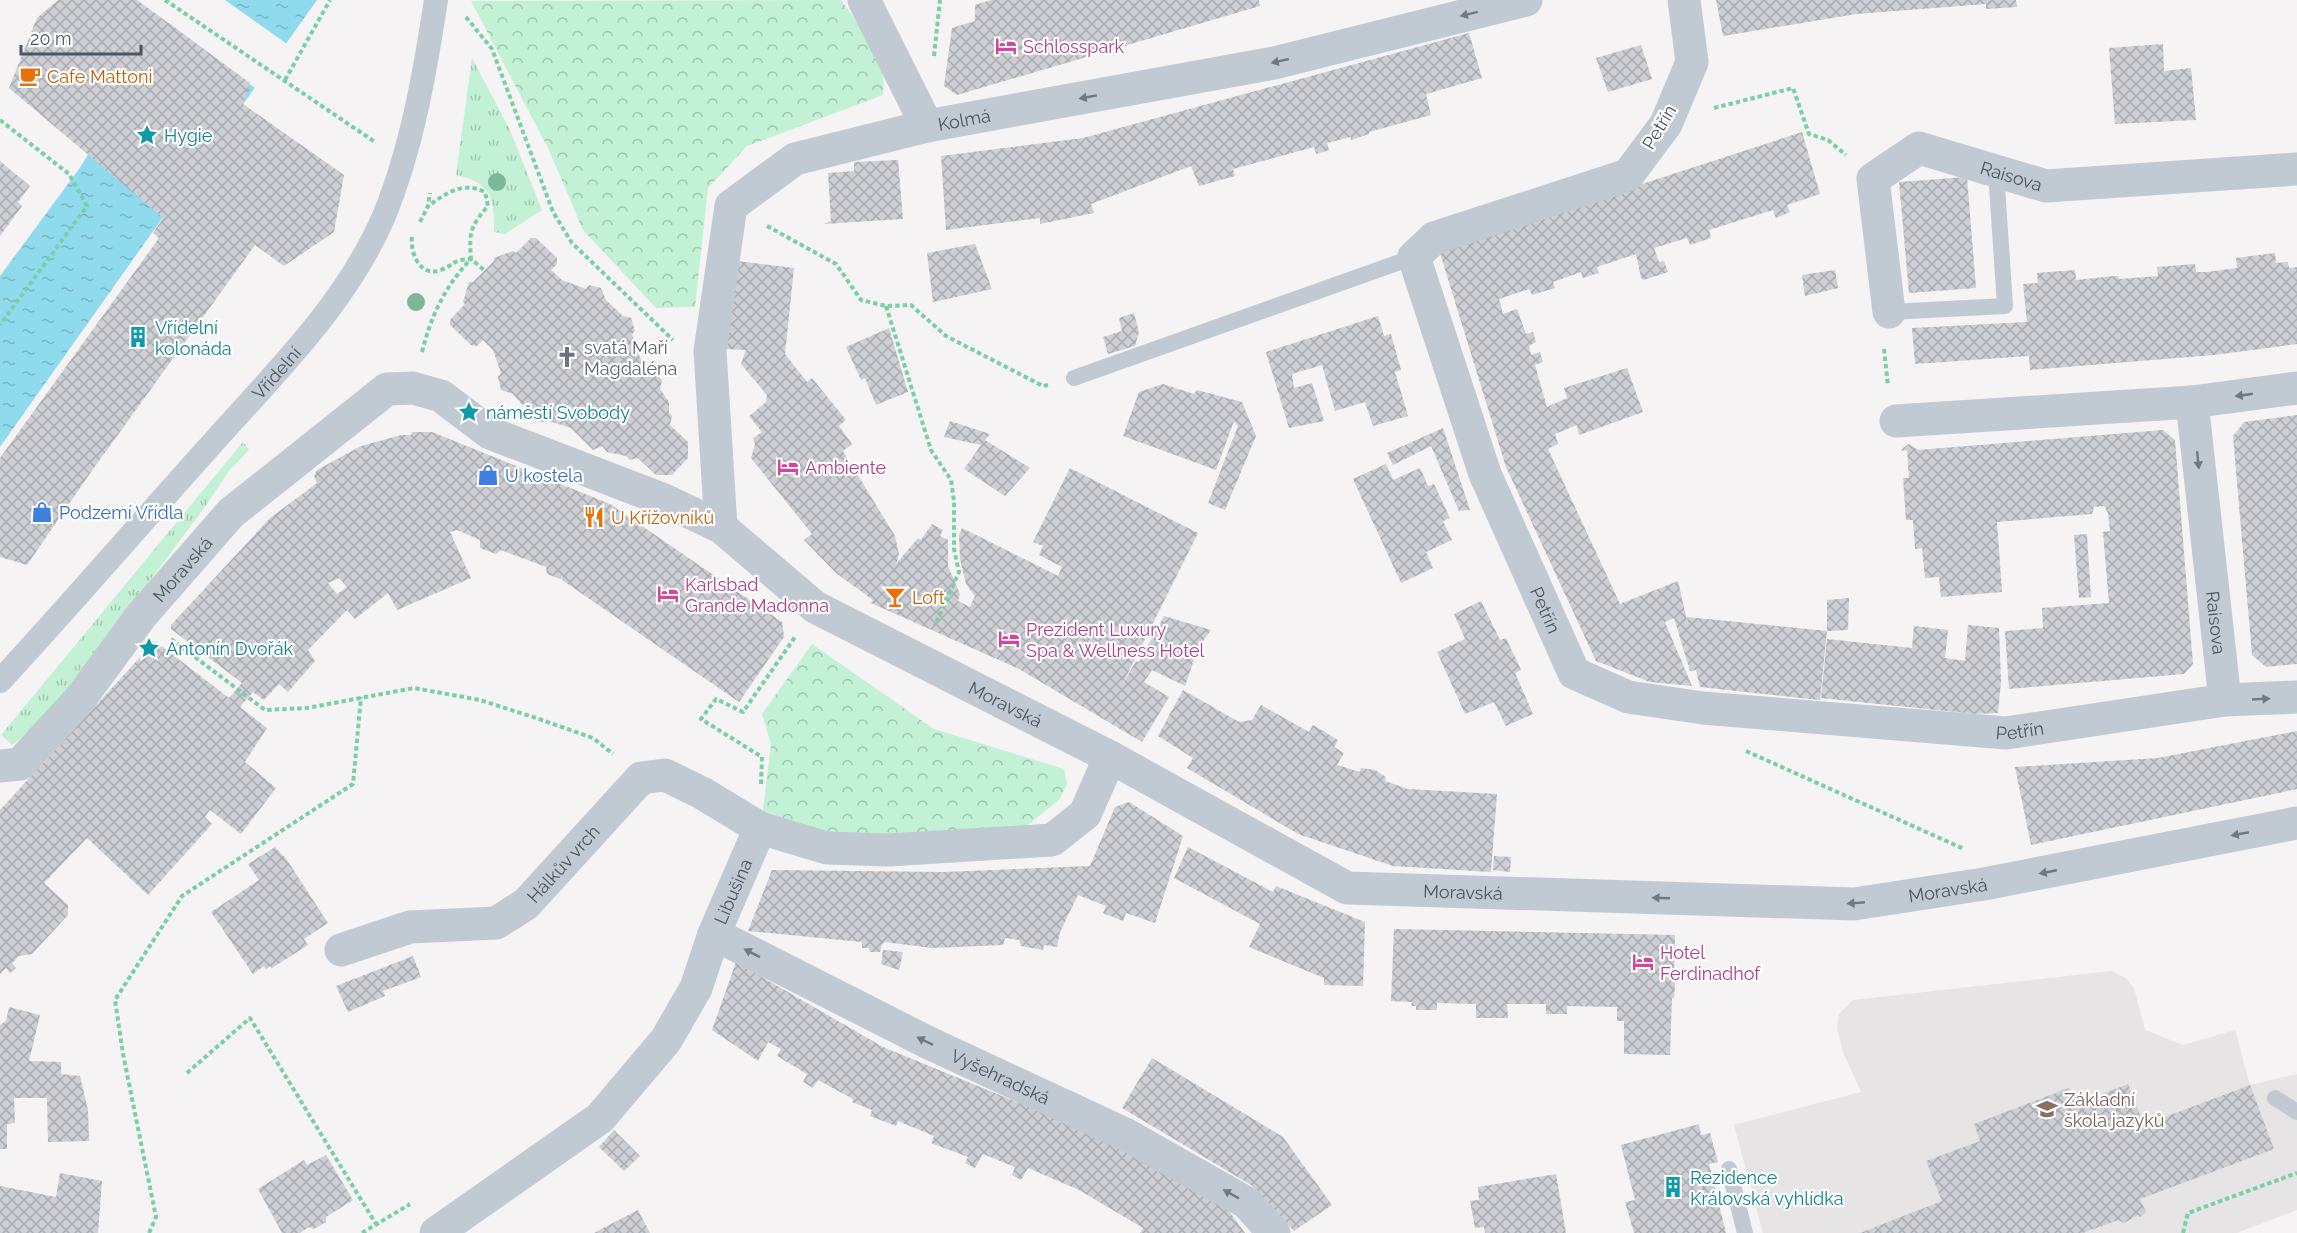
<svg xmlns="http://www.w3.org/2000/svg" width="2297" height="1233" font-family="Raleway,sans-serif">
	<defs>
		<pattern id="grass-tufts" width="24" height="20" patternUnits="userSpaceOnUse" patternTransform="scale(1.5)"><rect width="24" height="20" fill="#c3f1d5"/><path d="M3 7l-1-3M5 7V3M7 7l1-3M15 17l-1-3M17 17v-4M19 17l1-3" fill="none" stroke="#a0c6b0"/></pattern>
		<pattern id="forest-crowns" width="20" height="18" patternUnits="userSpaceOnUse" patternTransform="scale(1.5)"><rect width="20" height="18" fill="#c3f1d5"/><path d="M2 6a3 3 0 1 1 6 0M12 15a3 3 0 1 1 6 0" fill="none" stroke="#a0c6b0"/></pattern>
		<pattern id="water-ripples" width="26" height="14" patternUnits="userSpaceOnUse" patternTransform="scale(1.5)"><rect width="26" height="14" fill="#90daee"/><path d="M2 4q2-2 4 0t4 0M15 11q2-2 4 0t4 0" fill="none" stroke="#78b4c4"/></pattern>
		<pattern id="building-cross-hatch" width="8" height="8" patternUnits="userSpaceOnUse" patternTransform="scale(1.5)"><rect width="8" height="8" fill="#cdcfd5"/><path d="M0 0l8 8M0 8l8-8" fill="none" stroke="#a8abb0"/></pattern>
	</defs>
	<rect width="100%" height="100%" fill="#f5f3f3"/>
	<path fill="#e6e4e5" d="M2111 971 2126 978 2134 988 2145 1030 2183 1045 2235 1030 2250 1085 2297 1074V1210L2237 1233H1763L1734 1125 1861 1092 1843 1052 1837 1028 1839 1014 1853 1000Z"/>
	<path fill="url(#grass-tufts)" d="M472 58 509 128 542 210 505 234 494 232C494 198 492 183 456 175Z
		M243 442 249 450 228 472 205 507 45 720 12 745 1 735Z"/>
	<path fill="url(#forest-crowns)" d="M841 0C861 29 888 58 883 95L747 146 708 188 695 307 656 308 583 230 549 150 471 1Z
		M812 644 934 729 1064 769 1067 784 1060 799 1024 828 838 837 762 818 771 744 762 714Z"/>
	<path fill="url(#water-ripples)" d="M189 0H317L0 447V276L79 169 170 24Z"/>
	<path fill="#f5f3f3" d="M187 0H225L287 44 255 88 170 24Z"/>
	<path fill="url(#building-cross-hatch)" fill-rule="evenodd" d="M58 0H137L250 83 243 104 344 175 334 232 284 266 255 245 91 472 27 565 0 557V458L159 238 153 233 163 218 9 88 37 18Z
		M991 0H1259L1260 6 957 95 944 86 952 28 975 21V5Z
		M1716 0H2016L2017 7 1986 9V4L1856 14 1723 36Z
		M1469 33 1482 78 1426 94 1431 115 1369 132V134L1351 140V137L1327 143 1329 150 1316 154 1314 147 1233 169 1235 176 1199 186 1191 166 1091 204 1094 213 1040 224V218L946 230 941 156 1083 138Z
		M2163 44 2164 71 2191 68 2196 120 2115 124 2109 48Z
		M1641 45 1652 79 1608 92 1596 58Z
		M1802 132 1820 194 1787 205 1790 212 1776 218 1773 210 1709 230 1711 238 1690 245 1687 238 1654 248 1659 262 1664 261 1668 272 1644 280 1641 278 1636 254 1597 267 1599 273 1583 278 1581 272 1553 282 1555 288 1532 295 1529 289 1499 299 1503 314 1517 309 1526 334 1533 332 1536 342 1529 346 1531 355 1540 352 1543 362 1535 365 1547 407 1567 398 1564 388 1627 368 1643 412 1579 435 1577 425 1555 434 1558 444 1548 449 1620 604 1678 581 1688 625 1687 617 1827 631 1820 700 1700 687 1696 670 1690 671 1674 618 1665 622 1692 686 1650 682 1596 661 1506 467 1439 250Z
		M898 160 903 219 823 224 831 221 828 173 854 171V162Z
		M0 161 30 186 18 202 22 206 0 236Z
		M1967 177 1976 288 1909 293 1899 182Z
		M531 238H536L557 258V264L551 270 562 280 586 289 589 285 601 288 606 300 623 316 631 318 635 331 632 334 640 358 662 380 660 389 669 402V413L672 416 670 425 688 442V458L672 475H656L638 458 630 460 626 456 607 452 602 446 593 450 571 428 546 420 544 422 530 420 528 411 513 394 501 390 498 377 501 373 493 350 483 340 477 346 471 345 450 325V320L465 304 463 302 469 282H473L494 261V258L513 251 516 253Z
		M975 244 992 289 933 302 927 253Z
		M2275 253 2276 263 2288 262 2289 268 2297 267V344L2214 355 2030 370 2029 356 1915 364 1912 328 2027 322 2023 284 2038 283 2037 273 2075 270 2076 280 2114 276H2118L2119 279 2158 276 2157 267 2195 264 2196 272H2207L2237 268 2236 258Z
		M737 261 794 268 785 354 807 382 812 378 846 420 839 426 852 444 843 451 895 536 899 554 896 564 918 538 921 540 932 524 943 530 940 536 948 540V566L960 594 958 601 970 607 975 596 966 584 960 559 959 535 962 528 1058 576 1062 567 1039 555 1043 546 1033 542 1070 468 1198 533 1121 687 1136 661 1139 662 1164 616 1211 630 1198 648 1185 686 1152 670 1144 682 1169 697 1142 742 1019 669 871 603 873 600 836 573 804 540 812 534 751 458 755 444 753 438 762 432 749 416 766 402 767 395 741 364 746 350 726 349Z
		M1835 270 1838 288 1805 296 1802 275Z
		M1134 313 1139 332 1135 346 1108 354 1103 337 1122 331 1119 318Z
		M1378 316 1384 336 1391 334 1401 370 1395 372 1408 416 1373 426 1365 402 1335 411 1322 365 1292 374 1294 388 1312 383 1324 421 1289 428 1266 352Z
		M889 328 908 392 876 405 865 378 861 380 846 347Z
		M1163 384 1194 394 1197 390 1242 402 1256 436 1225 510 1208 503 1238 426 1234 421 1216 470 1123 436 1139 392Z
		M2297 415V664L2266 667 2252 655 2233 436 2244 422Z
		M950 421 990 434 985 440 1030 468 1005 496 964 469 981 445 944 437Z
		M1443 428 1470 510 1459 511 1431 446 1393 465 1387 453Z
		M2163 430 2175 440 2193 664 2184 674 2009 689 2005 631 2043 628 2042 608 2109 603 2103 532 2110 531 2108 513 2104 506 2094 507 2092 514 1997 522 2002 592 1941 597 1939 577 1925 578 1922 548 1915 549 1913 520H1906L1903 478H1909L1907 450 1901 451 1903 448 1909 444 1918 450Z
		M412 432H432L610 504 782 622 784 637 739 702 562 580 563 576 560 579 547 574 546 567 501 550 496 554 480 548V540L457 530 450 532 471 578 397 610 388 593 355 619 347 610 308 650 315 661 288 692 279 684 264 700 253 692 240 707 267 728 245 762 276 788 241 834 210 810 205 817 212 824 148 895 87 838 44 883 68 905V915L32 954 19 956 12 963 16 968 10 973 6 968 0 974V810L155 641 229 698 242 683 171 629V625L270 518 317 483 314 476 317 470 361 446 401 435H411ZM339 578 347 587 337 594 328 583Z
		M1386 464 1393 480 1420 468 1428 486 1434 484 1450 518 1443 521 1452 540 1426 552 1433 568 1401 583 1353 479Z
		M2087 534 2091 597 2079 598 2074 535Z
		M1849 598 1848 630 1827 631V600Z
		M1481 601 1500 640 1506 638 1521 670 1515 673 1533 714 1506 726 1494 702 1465 714 1437 652 1465 639 1454 614Z
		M1968 625 1999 628 2001 681 1998 713 1975 714 1821 698 1827 639 1912 648 1914 626 1948 630 1945 658 1965 661Z
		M1183 690 1239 722 1252 720 1261 705 1309 732 1313 725 1338 740 1334 747 1344 753 1337 765 1360 772 1361 768 1375 770 1386 777 1385 781 1408 789 1497 794 1491 872 1393 866 1298 834 1187 768 1193 758 1158 736Z
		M2297 731V789L2031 845 2015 767 2158 758Z
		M1129 802 1183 836 1155 923 1126 913 1123 921 1103 913 1106 906 1078 895 1060 932 1057 947 1044 945 1043 950 1021 946 1019 940 1005 938 1003 945 932 948 885 942 882 944 880 952H870L869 948H862V942L748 931 772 870 944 872 1090 866 1115 807Z
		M275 847 287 860 328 923 304 939 308 945 272 968 270 966 266 969 264 966 253 974 211 912 259 880 248 864Z
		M1188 847 1273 892 1276 886 1365 922 1363 986 1324 985V978L1249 947 1260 924 1174 878Z
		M1494 856 1511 857 1510 872 1493 870Z
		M1394 929 1675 935 1674 972H1676L1674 998H1672L1670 1055 1624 1054V1021H1617V1007L1567 1006V1014H1546V1004H1507L1508 1018H1476V1004L1437 1003V1010H1416V1006H1411L1412 1002 1391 1001Z
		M883 950 903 952 899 970 881 964Z
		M413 956 421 977 383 991 385 996 348 1012 336 986Z
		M736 962 883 1047 1107 1139 1229 1211 1245 1233H1140L1143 1228 1079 1190 1028 1168 1021 1180 1012 1175 1015 1167 983 1154 975 1168 965 1163 968 1157 931 1143 934 1136 898 1121 896 1126 870 1116 872 1110 852 1102 853 1099 818 1080 813 1088 803 1082 807 1074 777 1056 781 1049 768 1042 758 1061 712 1030Z
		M9 1007 40 1015 29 1061 61 1062V1074L80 1076 88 1110 89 1141 48 1142 47 1098H14L15 1123 7 1124V1149H0V1025L6 1021Z
		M1152 1058 1283 1137 1332 1205 1294 1231 1251 1185 1122 1108Z
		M2128 1084 2144 1125 2250 1085 2274 1149 2140 1199 2146 1212 2142 1216 2139 1217 2138 1215 2124 1223 2118 1220 2083 1233H1860L1942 1201 1926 1161 1980 1141 1974 1124 2069 1088 2076 1104Z
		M1699 1124 1701 1135 1710 1133 1718 1162 1709 1164 1726 1233H1634L1625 1202 1635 1200 1621 1145Z
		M614 1130 640 1156 624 1171 599 1147Z
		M326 1155 353 1200 326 1217V1222L314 1229 309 1227 300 1233H282L258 1189 304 1160 307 1165Z
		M60 1173 102 1181 98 1233H0V1186L56 1197Z
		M1556 1174 1566 1233H1485L1484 1227 1475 1228 1470 1201 1479 1200 1478 1187Z
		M638 1210 650 1233H594L603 1228Z"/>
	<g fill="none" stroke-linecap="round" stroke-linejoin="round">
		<path stroke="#7ad0a6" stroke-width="4" stroke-dasharray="4.5 3" stroke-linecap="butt" d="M165 0 375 142
			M466 17 492 49 553 212 572 243 673 340
			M934 56 940 0
			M285 80 330 0
			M1714 108 1793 88 1809 134 1828 140 1846 155
			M0 120 69 174 87 206 0 325
			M420 222 428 206 430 193
			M767 226 836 264 861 300 886 306 911 305 946 336 1043 386 1048 385
			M412 237C410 253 420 278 441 270 456 264 451 260 471 259L484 270
			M886 306 931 450 951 480 954 501V549L959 572 935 625
			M1884 349 1888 386
			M422 352C431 316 445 286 471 259 469 232 470 227 488 206L485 192C462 181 447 193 428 206
			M171 639 265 710 307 708 414 688 480 700 536 718 593 738 613 754
			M1746 751 1964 849
			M761 784 762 757 701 719 716 699 743 712 795 637
			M187 1073 250 1018 376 1224
			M149 1233 156 1217 123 1054 115 1000 182 896 353 784 361 697
			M362 1233 410 1204
			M2183 1233 2188 1213 2297 1173"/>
		<path stroke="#c1cad2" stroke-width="16" d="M1889 312 2005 306 1996 171
			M1074 378 1414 257
			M2275 1098 2297 1112
			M1729 1169 1745 1233"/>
		<path stroke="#c1cad2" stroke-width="24" id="s1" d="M0 681C71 604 139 525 209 447 272 376 346 305 384 216 412 148 425 72 436 0"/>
		<g stroke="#c1cad2" stroke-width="33">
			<path d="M864 0 927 126"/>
			<path id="s2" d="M1684 0 1692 62 1666 124 1628 175 1434 238 1414 257 1485 474 1574 673 1628 697 1703 708 2006 733 2225 700 2297 697"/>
			<path id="s3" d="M1889 312 1873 179 1919 148 2046 186 2297 169"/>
			<path id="s4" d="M2192 402 2225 700"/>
			<path d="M1896 421 2192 402 2297 388"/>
			<path id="s5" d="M721 527 710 351 731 206 795 159 927 126 1274 63 1526 0"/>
			<path id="s6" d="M0 766 20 764 80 699 141 616 231 513 387 389 413 388 441 396 490 433 664 500 721 527 815 607 1110 757 1347 888 1854 904 1984 884 2297 823"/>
			<path id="s7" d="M714 934 929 1043 1127 1135 1247 1203 1274 1233"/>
			<path id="s8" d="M341 950 410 927 496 923 526 904 641 778 665 775 702 793 760 828"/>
			<path id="s9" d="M436 1233 600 1118 666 1040 696 988 714 934 760 828 827 848 889 850 1052 840 1085 814 1110 757"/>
		</g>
	</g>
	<g fill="#7bb799">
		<circle cx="497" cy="182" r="9"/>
		<circle cx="416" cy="302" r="9"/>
	</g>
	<defs><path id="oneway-solid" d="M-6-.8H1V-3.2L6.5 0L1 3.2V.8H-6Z" transform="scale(1.5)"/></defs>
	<g fill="#6e7983">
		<use href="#oneway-solid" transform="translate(1469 14) rotate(166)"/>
		<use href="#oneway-solid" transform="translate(1280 61) rotate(167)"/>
		<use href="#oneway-solid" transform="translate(1088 97) rotate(170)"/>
		<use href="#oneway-solid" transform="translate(2244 395) rotate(172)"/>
		<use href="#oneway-solid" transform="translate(2198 460) rotate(84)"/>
		<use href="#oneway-solid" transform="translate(2261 699) rotate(-3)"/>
		<use href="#oneway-solid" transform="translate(2240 834) rotate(169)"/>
		<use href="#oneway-solid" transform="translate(2048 872) rotate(169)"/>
		<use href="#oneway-solid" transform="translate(1661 898) rotate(-178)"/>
		<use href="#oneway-solid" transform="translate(1856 903) rotate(175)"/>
		<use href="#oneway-solid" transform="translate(752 953) rotate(-153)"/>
		<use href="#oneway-solid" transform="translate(925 1041) rotate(-154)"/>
		<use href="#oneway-solid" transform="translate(1231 1194) rotate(-151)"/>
	</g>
	<defs>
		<symbol id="hotel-bare" viewBox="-9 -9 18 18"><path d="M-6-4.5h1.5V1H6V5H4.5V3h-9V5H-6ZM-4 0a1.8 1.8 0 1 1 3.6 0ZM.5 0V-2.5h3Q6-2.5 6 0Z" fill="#d1479c" stroke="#fff" stroke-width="2.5" paint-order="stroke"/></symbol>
		<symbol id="cafe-bare" viewBox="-9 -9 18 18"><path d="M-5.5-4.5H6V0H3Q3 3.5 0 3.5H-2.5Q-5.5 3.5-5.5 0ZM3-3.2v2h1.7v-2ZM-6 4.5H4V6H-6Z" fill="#e8710a" stroke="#fff" stroke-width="2.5" paint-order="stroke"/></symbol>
		<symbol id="sight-bare" viewBox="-9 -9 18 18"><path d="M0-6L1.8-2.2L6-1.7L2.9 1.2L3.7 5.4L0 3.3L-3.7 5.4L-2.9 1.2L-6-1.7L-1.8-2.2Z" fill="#0f9aa8" stroke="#fff" stroke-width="2.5" paint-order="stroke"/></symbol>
		<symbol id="building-bare" viewBox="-9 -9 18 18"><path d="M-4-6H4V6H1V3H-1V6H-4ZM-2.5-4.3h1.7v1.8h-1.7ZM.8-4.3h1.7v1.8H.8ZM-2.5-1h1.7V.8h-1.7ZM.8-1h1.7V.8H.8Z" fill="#0f9aa8" stroke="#fff" stroke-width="2.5" paint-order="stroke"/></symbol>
		<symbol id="church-bare" viewBox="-9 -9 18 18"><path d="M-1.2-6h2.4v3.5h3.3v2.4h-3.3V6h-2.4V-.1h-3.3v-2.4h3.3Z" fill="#6b7280" stroke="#fff" stroke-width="2.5" paint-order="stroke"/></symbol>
		<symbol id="shop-bare" viewBox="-9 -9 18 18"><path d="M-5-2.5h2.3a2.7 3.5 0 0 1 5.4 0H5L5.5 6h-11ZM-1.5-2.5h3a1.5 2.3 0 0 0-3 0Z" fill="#3f7fe0" stroke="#fff" stroke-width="2.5" paint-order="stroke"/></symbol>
		<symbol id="restaurant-bare" viewBox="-9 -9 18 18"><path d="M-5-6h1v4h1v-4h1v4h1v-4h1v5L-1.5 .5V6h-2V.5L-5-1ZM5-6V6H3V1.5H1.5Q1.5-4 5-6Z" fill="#e8710a" stroke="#fff" stroke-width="2.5" paint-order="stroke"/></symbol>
		<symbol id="bar-bare" viewBox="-9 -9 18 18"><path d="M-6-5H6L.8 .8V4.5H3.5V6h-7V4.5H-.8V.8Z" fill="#e8710a" stroke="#fff" stroke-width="2.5" paint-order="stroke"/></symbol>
		<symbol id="school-bare" viewBox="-9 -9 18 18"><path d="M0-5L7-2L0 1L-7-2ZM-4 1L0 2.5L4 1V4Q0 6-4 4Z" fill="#8d6e63" stroke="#fff" stroke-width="2.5" paint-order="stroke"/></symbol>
	</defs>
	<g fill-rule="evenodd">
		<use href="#hotel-bare" x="991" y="31" width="30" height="30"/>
		<use href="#cafe-bare" x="15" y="61" width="30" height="30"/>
		<use href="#sight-bare" x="132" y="120" width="30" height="30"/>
		<use href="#building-bare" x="123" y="322" width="30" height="30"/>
		<use href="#church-bare" x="552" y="342" width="30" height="30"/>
		<use href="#sight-bare" x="454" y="397" width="30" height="30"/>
		<use href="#hotel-bare" x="773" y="452" width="30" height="30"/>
		<use href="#shop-bare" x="473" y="460" width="30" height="30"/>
		<use href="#shop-bare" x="27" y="497" width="30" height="30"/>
		<use href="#restaurant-bare" x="579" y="502" width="30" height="30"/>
		<use href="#hotel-bare" x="653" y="579" width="30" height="30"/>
		<use href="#bar-bare" x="880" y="582" width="30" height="30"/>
		<use href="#hotel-bare" x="994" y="624" width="30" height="30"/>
		<use href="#sight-bare" x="134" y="633" width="30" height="30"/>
		<use href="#hotel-bare" x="1628" y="947" width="30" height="30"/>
		<use href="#school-bare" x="2032" y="1094" width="30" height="30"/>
		<use href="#building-bare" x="1658" y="1172" width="30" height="30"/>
	</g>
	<g text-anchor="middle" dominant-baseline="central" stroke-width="4.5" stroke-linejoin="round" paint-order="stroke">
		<g font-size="18" fill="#b23c85" stroke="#fff" text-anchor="start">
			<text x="1023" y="46">Schlosspark</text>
			<text x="805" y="467">Ambiente</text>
			<text x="685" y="584">Karlsbad<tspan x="685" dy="21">Grande Madonna</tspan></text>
			<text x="1026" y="629">Prezident Luxury<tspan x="1026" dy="21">Spa &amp; Wellness Hotel</tspan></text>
			<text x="1660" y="952">Hotel<tspan x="1660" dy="21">Ferdinadhof</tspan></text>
		</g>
		<g font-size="18" fill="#c56008" stroke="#fff" text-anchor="start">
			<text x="47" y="76">Cafe Mattoni</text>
			<text x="611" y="517">U Křížovníků</text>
			<text x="912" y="597">Loft</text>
		</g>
		<g font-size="18" fill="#4a5661" stroke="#fff">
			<text stroke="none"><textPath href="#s5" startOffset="576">Kolmá</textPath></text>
			<text transform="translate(1659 127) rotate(-59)">Petřín</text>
			<text stroke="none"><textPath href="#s3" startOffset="286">Raisova</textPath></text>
			<text stroke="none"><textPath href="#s1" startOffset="414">Vřídelní</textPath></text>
			<text stroke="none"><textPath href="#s6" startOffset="274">Moravská</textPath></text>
			<text stroke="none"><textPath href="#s2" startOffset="802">Petřín</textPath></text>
			<text stroke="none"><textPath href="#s4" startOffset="222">Raisova</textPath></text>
			<text stroke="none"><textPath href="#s6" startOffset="1251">Moravská</textPath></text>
			<text stroke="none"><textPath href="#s2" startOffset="1324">Petřín</textPath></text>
			<text stroke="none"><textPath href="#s8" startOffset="249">Hálkův vrch</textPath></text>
			<text stroke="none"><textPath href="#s9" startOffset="466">Libušina</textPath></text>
			<text stroke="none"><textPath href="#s6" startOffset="2241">Moravská</textPath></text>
			<text stroke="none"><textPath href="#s6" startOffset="1755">Moravská</textPath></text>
			<text stroke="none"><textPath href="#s7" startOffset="320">Vyšehradská</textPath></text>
		</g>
		<g font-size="18" fill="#0d838f" stroke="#fff" text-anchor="start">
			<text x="164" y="135">Hygie</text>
			<text x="155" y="327">Vřídelní<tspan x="155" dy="21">kolonáda</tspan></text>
			<text x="486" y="412">náměstí Svobody</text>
			<text x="166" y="648">Antonín Dvořák</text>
			<text x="1690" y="1177">Rezidence<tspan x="1690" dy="21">Královská vyhlídka</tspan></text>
		</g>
		<g font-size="18" fill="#5b616d" stroke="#fff" text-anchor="start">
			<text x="584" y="347">svatá Maří<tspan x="584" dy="21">Magdaléna</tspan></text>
		</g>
		<g font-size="18" fill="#366cbe" stroke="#fff" text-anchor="start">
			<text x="505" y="475">U kostela</text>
			<text x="59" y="512">Podzemí Vřídla</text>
		</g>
		<g font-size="18" fill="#785e54" stroke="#fff" text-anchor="start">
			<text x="2064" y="1099">Základní<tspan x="2064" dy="21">škola jazyků</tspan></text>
		</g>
	</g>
	<path d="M21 45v9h120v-9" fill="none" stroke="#4a5661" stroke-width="3"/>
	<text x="30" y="45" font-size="18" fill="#4a5661" stroke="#ffffff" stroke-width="4.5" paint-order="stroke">20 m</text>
</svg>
